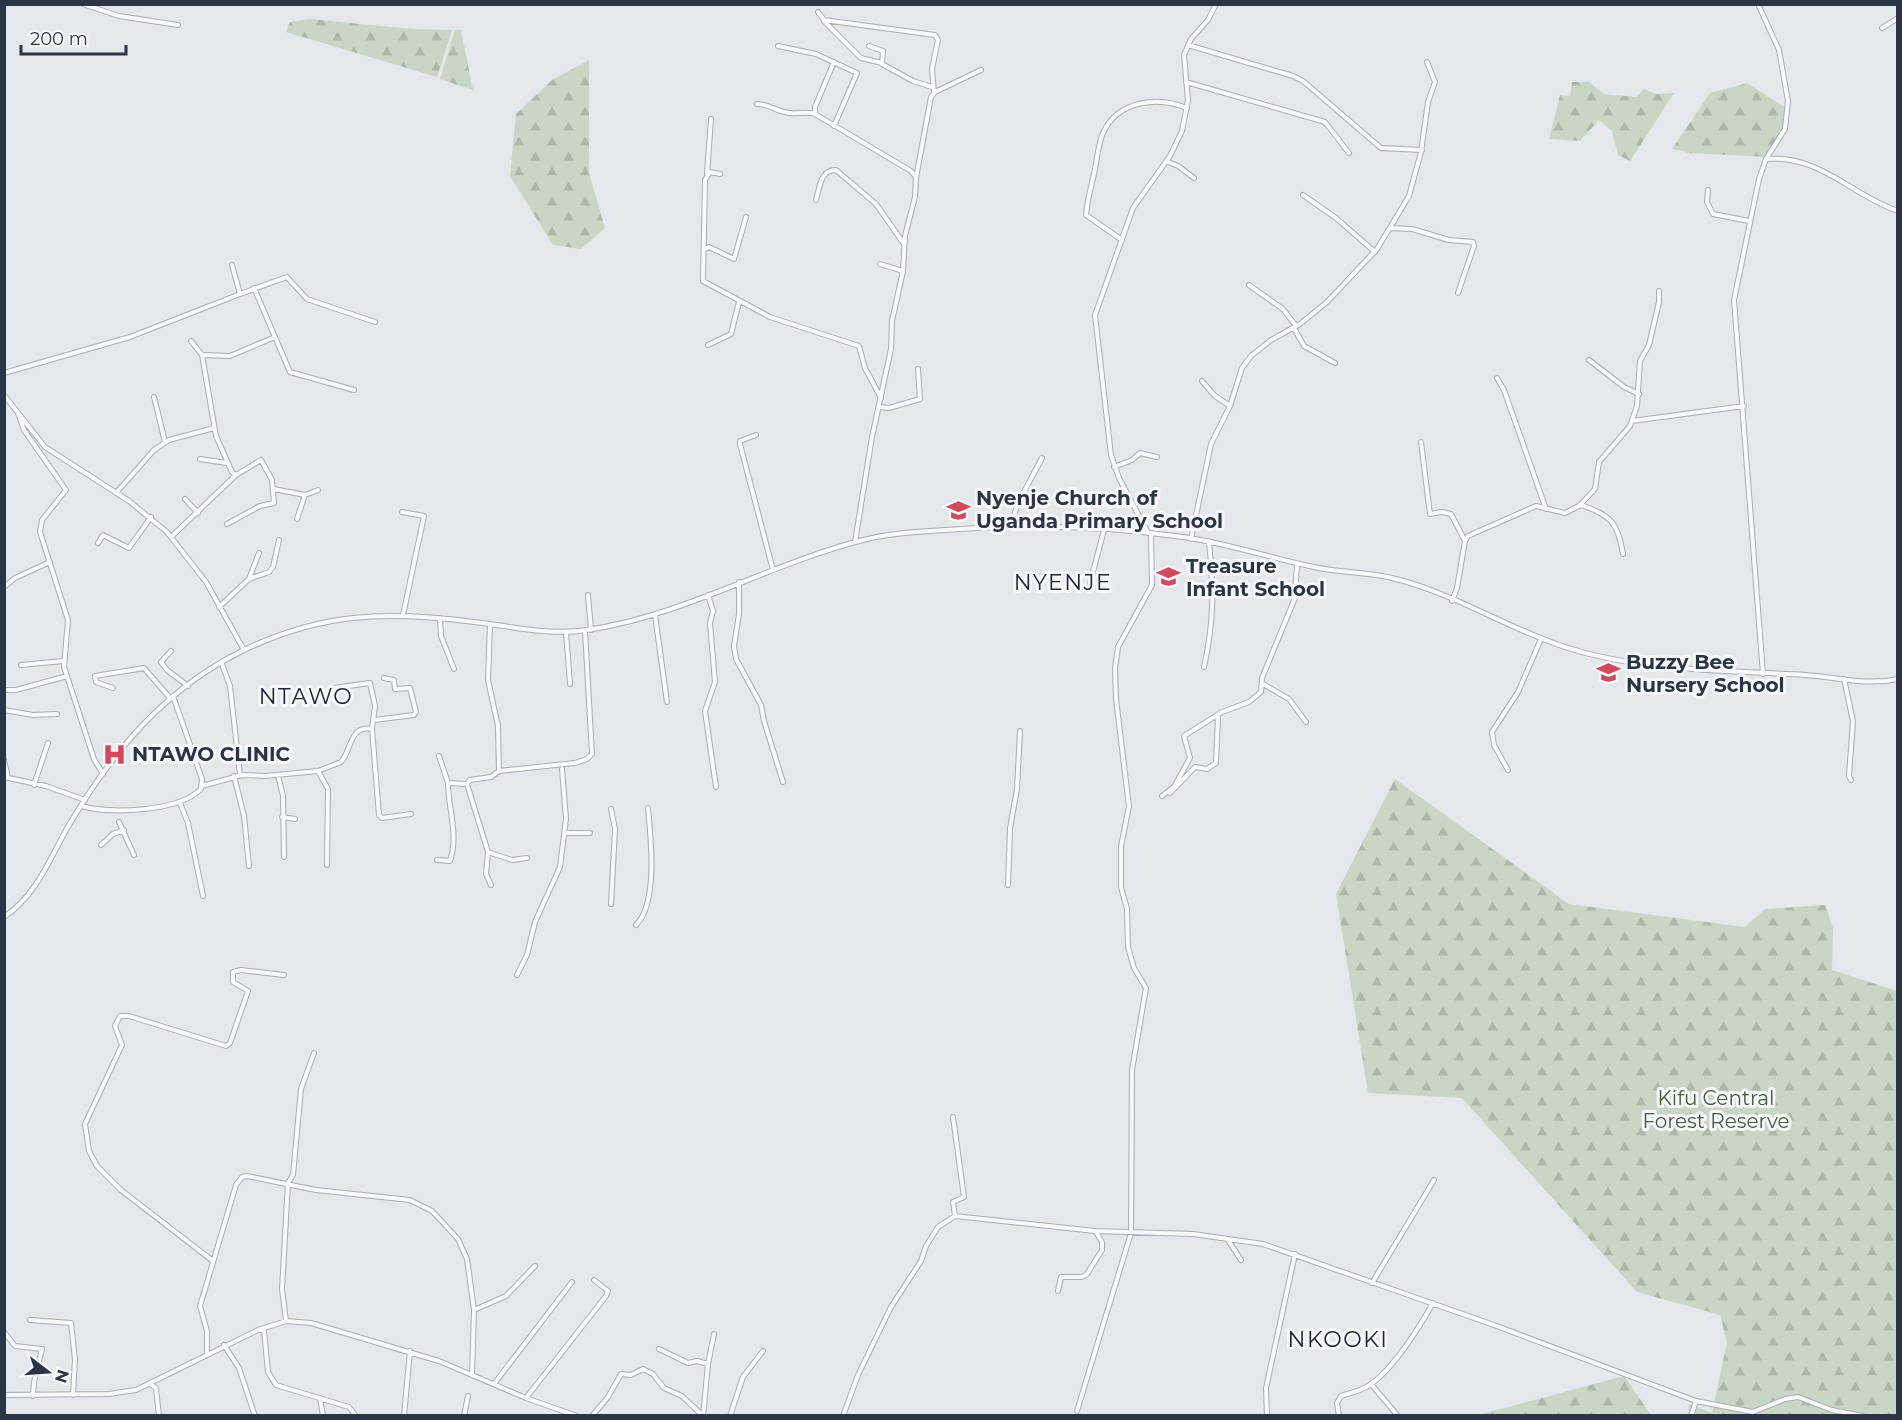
<svg xmlns="http://www.w3.org/2000/svg" width="1902" height="1420" font-family="Montserrat,sans-serif">
	<defs>
		<pattern id="forest-firs" width="22" height="20" patternUnits="userSpaceOnUse" patternTransform="scale(1.5)"><rect width="22" height="20" fill="#c9d6c5"/><path d="M5 1l3.5 6h-7zM16 11l3.5 6h-7z" fill="#adb8ab"/></pattern>
	</defs>
	<rect width="100%" height="100%" fill="#e4e7ec"/>
	<path fill="url(#forest-firs)" d="M309 19 413 29 452 30 437 77 286 32 290 22Z
		M455 30H461L473 90 440 79Z
		M589 60V173L605 228 581 249 553 245 510 176 516 114 552 80Z
		M1572 82H1589L1604 94 1636 97 1644 89 1657 94 1674 93 1630 161 1618 155 1612 131 1599 120 1580 141 1549 139 1560 95 1570 96Z
		M1747 83 1789 110 1783 128 1766 157 1689 153 1672 149 1710 93Z
		M1395 779 1569 904 1745 927 1765 909 1825 905 1833 928 1832 970 1897 991V1415H1688L1689 1404 1712 1413 1727 1342 1720 1315 1637 1292 1462 1098 1368 1093 1336 894Z
		M1624 1376 1651 1415 1474 1416Z"/>
	<g fill="none" stroke-linecap="round" stroke-linejoin="round">
		<defs>
			<path id="minor" d="M83 4 119 16 178 25
				M1758 4 1779 50 1788 101 1785 129 1766 159 1759 179 1734 300 1763 674
				M818 12 824 20 935 35 938 40 932 69 934 93
				M824 21 861 58 882 63
				M1882 28 1898 18
				M1188 45 1293 76 1303 81 1381 148 1422 150
				M778 46 816 54 857 73 834 126
				M869 46 883 51 882 64 913 81 932 87
				M1186 82 1325 122 1349 153
				M757 104C769 104 777 112 790 113 799 114 806 111 815 114L911 171 916 177
				M815 114V107L834 62
				M1766 159C1821 155 1849 194 1898 211
				M1166 161 1178 166 1194 178
				M707 174 711 119
				M720 174 710 172 705 180 703 281 770 317 859 346 865 368 881 398
				M1708 190 1707 202 1713 214 1749 221
				M1303 195 1336 218 1375 252
				M816 200C820 187 820 170 836 170L876 204 904 244
				M1390 228 1412 229 1449 240 1473 242 1474 246 1458 293
				M1122 240 1086 215C1087 201 1091 187 1094 174 1097 161 1098 144 1103 133 1118 100 1158 96 1187 108
				M705 249 709 247 734 259 746 217
				M880 264 903 271
				M1249 285 1283 309 1296 326
				M254 288 290 372 354 390
				M240 294 287 277 307 299 375 322
				M1294 328 1304 346 1335 363
				M191 341 202 355 230 356 275 337
				M708 345 731 334 739 302
				M202 355 216 436 232 472 236 475 261 460 272 480 274 503 260 506 227 524
				M1589 360 1624 387 1639 394
				M4 373 130 337 240 294 232 265
				M1497 378 1504 390 1546 509
				M1202 381 1215 396 1230 406
				M4 395 45 447 129 501 167 532 206 582 244 650
				M154 397 165 442
				M880 407 889 408 920 399 918 369
				M18 413 24 430 66 490 42 520 40 532 68 620 64 667 94 759 103 774
				M1632 421 1744 406
				M756 435 740 441V444L773 570
				M1421 442 1430 514 1442 512 1451 514 1465 541
				M200 459 227 463
				M1114 467 1132 460 1140 453 1157 457
				M274 489 305 495 297 519
				M116 493 154 450 169 440 214 428
				M305 495 318 490
				M185 499 198 513
				M1581 505C1611 515 1618 523 1623 554
				M402 512 424 516 403 615
				M1011 528 1017 505 1042 458
				M1148 533 1119 478 1111 455 1095 315 1133 208 1170 156 1182 131 1188 100 1184 55 1191 39 1208 20 1216 4
				M171 537 236 475
				M1191 539 1211 444 1230 406 1242 368 1251 356 1271 340 1300 324 1327 302 1377 249 1409 196 1421 152 1428 102 1435 82 1427 62
				M855 542 872 437 891 349 892 321 903 271 905 236 915 197 916 178 931 97 935 92 981 70
				M98 543 103 535 129 548 151 517
				M249 579 259 553
				M739 582V614L734 646 736 659 761 705 764 721 783 782
				M4 587 15 578 50 562
				M1089 587 1104 530
				M588 595 591 630
				M708 595 713 611 710 623 715 682 705 711 716 787
				M1452 601 1457 588 1465 541 1468 536 1536 506 1565 513 1579 506 1595 489 1599 462 1630 426 1637 406 1640 361 1649 345 1659 302V291
				M219 607 249 579 269 572 273 567 279 540
				M655 615 667 702
				M440 618 441 636 454 669
				M490 624 488 680 498 726 499 771
				M566 632 570 684
				M171 651 161 662 167 670 188 686
				M222 664 230 686 240 775
				M21 665 63 661
				M1204 667C1214 622 1214 588 1209 543
				M1844 679 1853 721 1849 776 1851 780
				M1263 684 1289 699 1306 722
				M113 688 96 682 95 676 144 668 170 698
				M334 688 370 683 375 706 372 729
				M4 690H16L67 676
				M4 710 33 715 57 714
				M374 720 414 715 416 712 410 688 395 689 394 680 384 678
				M439 756 448 783 467 784
				M4 760 8 778
				M1508 770 1494 745 1492 732 1518 692 1541 639
				M318 771 341 762C352 750 349 725 372 729L379 815 382 818 411 814
				M278 775 283 796 284 857
				M234 776 244 816 249 866
				M4 777 46 786 85 800
				M34 785 48 743
				M202 786 242 775 265 776 318 771 328 789 327 865
				M1170 793 1195 767 1207 769 1216 763 1218 716
				M1162 796 1174 787 1190 758 1184 736 1222 712 1249 702 1261 692 1262 678 1295 598 1297 564
				M180 803 188 823 203 896
				M81 806C112 814 178 812 201 789L202 779 173 696
				M282 817 295 819
				M119 822 134 855
				M565 833H590
				M101 845 113 834 124 830
				M488 852 486 874 491 885
				M527 858 512 860 488 852 467 784 470 780 491 777 499 771 575 763 587 759 592 754 585 631
				M437 860 450 861C459 835 448 808 448 783
				M1008 885 1010 828 1017 789 1020 731
				M611 904 615 829 611 809
				M4 917C37 895 50 858 69 825 112 752 165 689 242 651 322 612 387 611 474 622 511 626 550 636 587 630 683 616 769 564 863 540 890 533 917 532 945 530 1023 524 1105 526 1183 537 1227 543 1270 558 1314 567 1341 573 1369 572 1396 579 1452 593 1504 626 1559 645 1637 672 1724 670 1805 675 1837 677 1866 686 1898 679
				M636 925C658 904 651 838 648 808
				M517 975 527 955 535 922 560 867 566 819 562 769
				M953 1117 964 1197 953 1202 955 1216
				M1228 1240 1241 1260
				M213 1261 121 1190 97 1166 89 1151 85 1124 122 1045 115 1026 120 1016H129L226 1046 230 1043 248 991 233 982V972L241 970 284 975
				M1372 1283 1434 1180
				M1058 1291 1061 1277H1082L1087 1274 1102 1250V1242L1096 1232
				M474 1310 506 1296 535 1266
				M30 1320 71 1323 75 1359 73 1395
				M286 1321 282 1289 288 1183 293 1175 301 1089 314 1053
				M259 1330H264L268 1372 276 1385 349 1407 356 1416
				M4 1332 15 1346 42 1349 34 1382 33 1396
				M224 1345 239 1368 255 1416
				M659 1349 688 1363 697 1361 708 1364 703 1416
				M207 1353V1331L200 1306 236 1185 242 1177 247 1176 316 1190 410 1200 432 1211 458 1239 467 1259 474 1310 472 1375
				M708 1364 714 1334
				M150 1384 156 1388 159 1416
				M494 1384 572 1282
				M1371 1384 1398 1416
				M4 1395 109 1394 136 1390 258 1330 286 1321 311 1323 439 1361 526 1398 577 1416
				M320 1398 323 1416
				M526 1398 606 1296 608 1291 594 1280
				M1077 1411 1131 1233 1132 1070 1146 988 1134 968 1128 947 1127 909 1121 887V846L1129 806 1116 699 1115 668 1118 647 1152 585 1151 534
				M404 1416 410 1351
				M464 1416 468 1396
				M592 1416 608 1397 621 1374 631 1375 643 1369 653 1374 664 1388 682 1396 703 1416
				M730 1416 743 1377 763 1351
				M843 1416 858 1375 891 1307 921 1261 926 1246 938 1227 955 1216 1095 1231 1193 1234 1263 1244 1494 1325 1696 1401 1753 1412 1785 1399 1798 1397 1832 1410 1863 1416
				M1267 1416 1266 1388 1295 1254
				M1339 1416 1337 1403 1341 1396C1350 1393 1360 1391 1368 1386 1392 1371 1419 1328 1433 1303
				M1691 1416 1696 1401"/>
		</defs>
		<use href="#minor" stroke="#a9aeb7" stroke-width="6"/>
		<use href="#minor" stroke="#f7f8fa" stroke-width="4"/>
	</g>
	<defs>
		<symbol id="school-bare" viewBox="-9 -9 18 18"><path d="M0-5L7-2L0 1L-7-2ZM-4 1L0 2.5L4 1V4Q0 6-4 4Z" fill="#d1495b" stroke="#f4f6f9" stroke-width="2.5" paint-order="stroke"/></symbol>
		<symbol id="hospital-bare" viewBox="-9 -9 18 18"><path d="M-5-5h3v3.5h4V-5h3V5h-3V1.5h-4V5h-3Z" fill="#d1495b" stroke="#f4f6f9" stroke-width="2.5" paint-order="stroke"/></symbol>
	</defs>
	<g fill-rule="evenodd">
		<use href="#school-bare" x="942" y="494" width="33" height="33"/>
		<use href="#school-bare" x="1152" y="560" width="33" height="33"/>
		<use href="#school-bare" x="1592" y="656" width="33" height="33"/>
		<use href="#hospital-bare" x="98" y="738" width="33" height="33"/>
	</g>
	<g text-anchor="middle" dominant-baseline="central" stroke-width="6" stroke-linejoin="round" paint-order="stroke">
		<g font-size="20" font-weight="bold" fill="#2b3445" stroke="#f4f6f9" text-anchor="start">
			<text x="976" y="498">Nyenje Church of<tspan x="976" dy="23">Uganda Primary School</tspan></text>
			<text x="1186" y="566">Treasure<tspan x="1186" dy="23">Infant School</tspan></text>
			<text x="1626" y="662">Buzzy Bee<tspan x="1626" dy="23">Nursery School</tspan></text>
			<text x="132" y="754">NTAWO CLINIC</text>
		</g>
		<g font-size="20" fill="#3f6138" stroke="#f4f6f9">
			<text x="1716" y="1098">Kifu Central<tspan x="1716" dy="23">Forest Reserve</tspan></text>
		</g>
		<g font-size="22" letter-spacing="1.5" fill="#1d2536" stroke="#f4f6f9">
			<text x="1063" y="582">NYENJE</text>
			<text x="306" y="696">NTAWO</text>
			<text x="1338" y="1339">NKOOKI</text>
		</g>
	</g>
	<rect width="1902" height="1420" fill="none" stroke="#2b3445" stroke-width="12"/>
	<g transform="translate(48 1372) rotate(107)" stroke="#f4f6f9" stroke-width="4.5" paint-order="stroke">
	<path d="M0-4.5L10 22L0 15L-10 22Z" fill="#2b3445"/>
	<text y="-9" font-size="16" font-weight="bold" text-anchor="middle" fill="#2b3445">N</text>
	</g>
	<path d="M21 45v9h105v-9" fill="none" stroke="#2b3445" stroke-width="3"/>
	<text x="30" y="45" font-size="18" fill="#2b3445" stroke="#f4f6f9" stroke-width="4.5" paint-order="stroke">200 m</text>
</svg>
